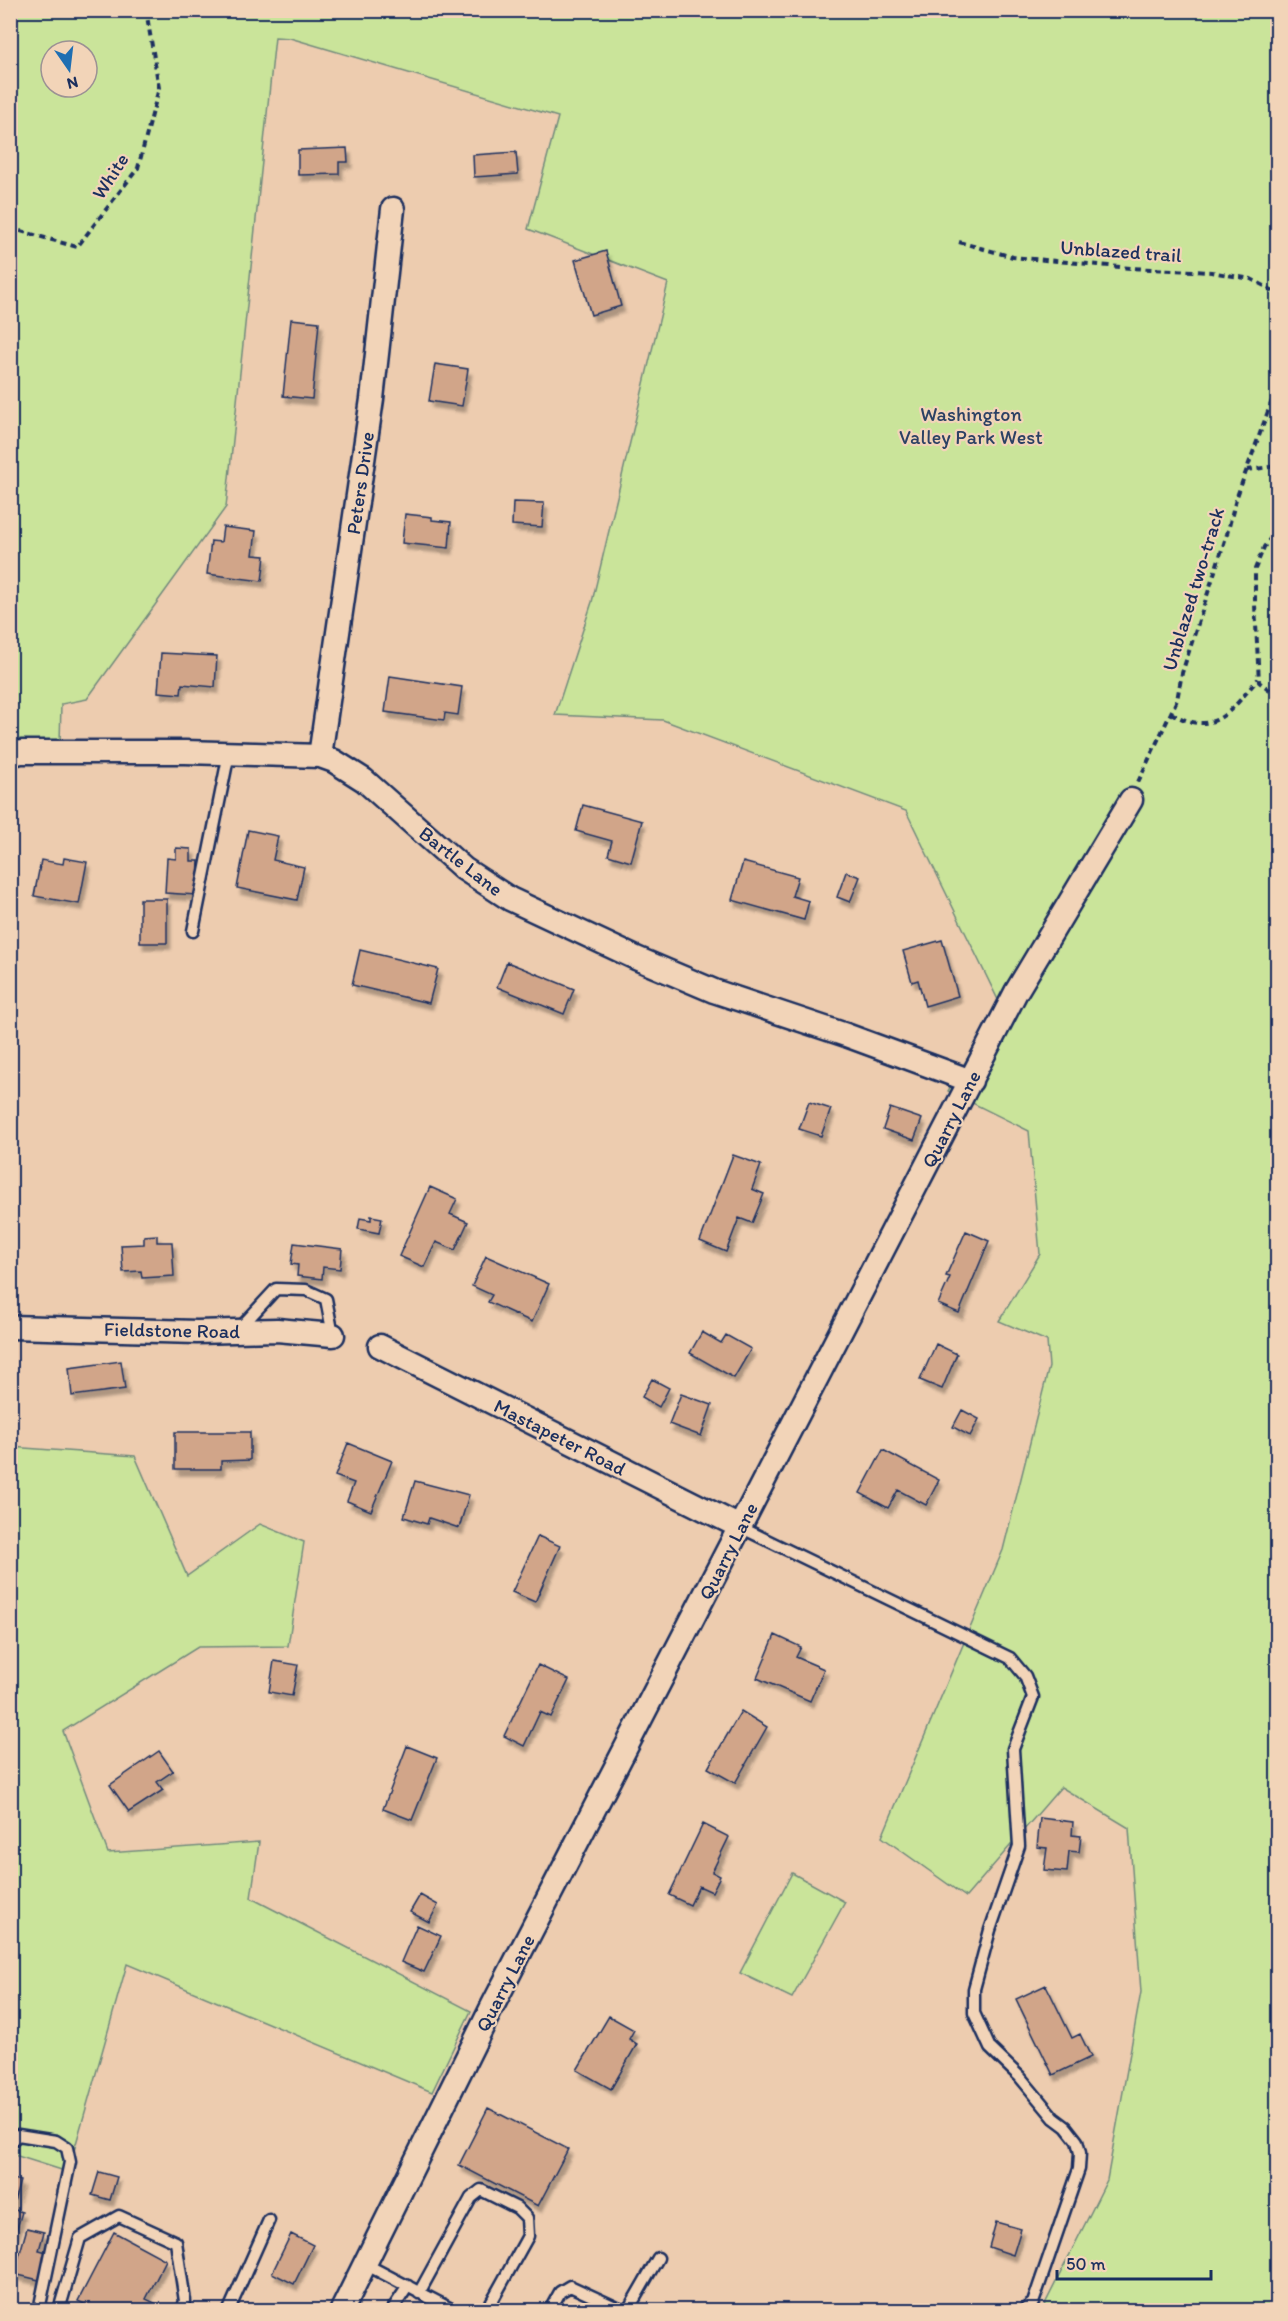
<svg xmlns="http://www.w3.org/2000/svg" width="1288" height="2321" font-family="Itim,sans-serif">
	<defs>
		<filter id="shadow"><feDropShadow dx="3.5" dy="6" stdDeviation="1.5" flood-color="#0004"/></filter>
	</defs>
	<rect width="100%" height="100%" fill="#edccaf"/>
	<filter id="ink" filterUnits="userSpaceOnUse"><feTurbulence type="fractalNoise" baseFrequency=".0167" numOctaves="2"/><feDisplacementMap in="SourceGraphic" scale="12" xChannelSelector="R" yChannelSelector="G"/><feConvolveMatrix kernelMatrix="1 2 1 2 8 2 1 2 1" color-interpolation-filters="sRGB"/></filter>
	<g filter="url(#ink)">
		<path fill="#cae49a" stroke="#728a7c" stroke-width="1.5" fill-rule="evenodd" d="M10 11H1277V2310H1042L1107 2180 1141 1992 1129 1828 1061 1787 966 1897 882 1837 1003 1550 1049 1367 1047 1341 999 1321 1040 1254 1029 1131 948 1091 1000 1004 906 811 663 720 555 715 592 602 668 283 528 229 558 117 290 38 275 37 226 507 87 699 61 704 60 743 11 754ZM51 51H87V87H51Z
			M10 1447 135 1456 187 1576 260 1524 304 1542 288 1646 198 1647 63 1731 108 1853 259 1842 251 1898 471 2011 432 2092 127 1964 68 2172 11 2154Z
			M792 1873 845 1902 792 1998 740 1973Z"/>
		<path fill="#d1a589" stroke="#1b2f5e" stroke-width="1.5" filter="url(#shadow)" d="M347 148 348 162H339V174L298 175V150Z
			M516 152 518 174 474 177 473 155Z
			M606 251 621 306 591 315 575 260Z
			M291 319 319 322 312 399 283 396Z
			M435 364 468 369 462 406 429 401Z
			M513 502 544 503 542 527 512 525Z
			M405 514 432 517V520L451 522 449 548 402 543Z
			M223 527 256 531 253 555 265 556 262 581 207 574 211 541 221 542Z
			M161 653 217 656 215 687 182 684 181 694 158 692Z
			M390 676 462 687 458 715 445 713 444 720 385 712Z
			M583 805 642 821 631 862 608 855 612 841 576 831Z
			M248 830 278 836 273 860 304 867 297 900 237 888Z
			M176 848 191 849V861H199L197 895 165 893 167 858 176 859Z
			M64 858 87 862 79 904 34 896 41 860 63 864Z
			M743 862 798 877 792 896 809 901 804 920 732 900Z
			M846 872 860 877 850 902 837 897Z
			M140 899H167V943H140Z
			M942 940 958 996 925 1006 918 980 912 982 903 951Z
			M360 950 438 969 429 1003 352 985Z
			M507 962 574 989 564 1014 497 987Z
			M809 1102 831 1109 821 1136 799 1129Z
			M890 1108 922 1119 914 1140 883 1129Z
			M733 1155 761 1165 752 1189 764 1194 752 1223 739 1218 726 1252 700 1241Z
			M430 1187 457 1199 450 1214 468 1222 455 1250 436 1242 424 1267 399 1256Z
			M371 1216 382 1218 379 1233 358 1229 360 1218 371 1220Z
			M966 1231 989 1241 959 1313 938 1304 950 1277 946 1276Z
			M157 1235V1242H172L174 1276 142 1278 141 1271 123 1272 121 1245 144 1244V1236Z
			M294 1243 342 1249 340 1269 323 1267 322 1279 297 1276 298 1265 291 1264Z
			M486 1256 549 1284 532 1322 488 1302 492 1295 472 1286Z
			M702 1332 721 1343 726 1335 751 1349 734 1378 690 1353Z
			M936 1344 957 1354 942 1389 920 1380Z
			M121 1361 125 1389 72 1396 69 1368Z
			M652 1379 669 1388 659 1407 642 1397Z
			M681 1394 712 1405 701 1436 669 1424Z
			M962 1410 979 1419 970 1436 953 1427Z
			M175 1432H250V1460L221 1461V1469H175Z
			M348 1443 392 1461 371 1511 347 1501 354 1483 335 1476Z
			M883 1450 939 1480 926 1505 898 1490 888 1508 860 1493Z
			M415 1481 469 1495 459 1528 429 1518 427 1524 404 1517Z
			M538 1536 560 1546 535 1602 512 1592Z
			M775 1635 801 1647 796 1657 824 1669 810 1701 757 1678Z
			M274 1661 298 1665 292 1696 269 1692Z
			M538 1665 569 1680 551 1717 540 1712 524 1746 504 1736Z
			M741 1711 767 1727 735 1783 708 1768Z
			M407 1746 437 1758 412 1820 383 1809Z
			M159 1751 173 1771 157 1782 163 1790 129 1812 110 1785Z
			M1040 1818 1073 1822 1072 1835 1081 1836 1079 1852 1069 1851 1067 1872 1044 1870 1047 1848 1037 1847Z
			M703 1824 729 1837 712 1872 720 1876 712 1892 699 1886 690 1905 669 1895Z
			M420 1895 438 1905 429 1922 410 1912Z
			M417 1925 441 1936 424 1972 401 1962Z
			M1046 1985 1072 2038 1080 2034 1091 2057 1053 2075 1016 1999Z
			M609 2016 634 2030 629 2039 637 2044 611 2089 577 2070Z
			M488 2108 568 2149 538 2206 459 2165Z
			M99 2172 117 2177 110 2200 92 2195Z
			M10 2178 20 2181 12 2209 22 2212 15 2235 10 2233Z
			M996 2222 1021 2229 1013 2255 989 2247Z
			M27 2228 44 2232 39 2250 47 2252 39 2280 14 2274Z
			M114 2232 166 2260 146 2299 169 2310H96L78 2301Z
			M291 2234 313 2245 294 2284 272 2273Z"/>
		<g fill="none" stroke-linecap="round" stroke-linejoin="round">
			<defs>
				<path id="lane" d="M193 931 229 753
					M239 1329 276 1289 306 1290 326 1299 333 1335
					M740 1527 1010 1658 1025 1676 1033 1697 1013 1749 1019 1846 990 1930 974 1989V2013L990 2048 1020 2077 1054 2118 1066 2127 1077 2141 1080 2153 1079 2169 1033 2303 1024 2310
					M10 2142 18 2135 56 2141 67 2148 70 2162 39 2310
					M365 2264 453 2310
					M419 2293 471 2198 481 2190 517 2208 527 2218 528 2236 487 2310
					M59 2310 80 2238 119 2216 176 2242 185 2301 182 2310
					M229 2310 269 2220
					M392 2310 408 2286
					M550 2310 560 2292 570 2286 622 2310
					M628 2310 658 2258"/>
				<path id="street" d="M10 755 21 752H185L320 756 334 761 364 780 464 869 510 899 636 958 714 991 846 1035 971 1081
					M320 756 372 399 393 209
					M10 1327 197 1332 277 1330 333 1335
					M380 1346 740 1527
					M342 2310 493 2005 1016 992 1131 800"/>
			</defs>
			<use href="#lane" stroke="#1b2f5e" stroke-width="15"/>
			<use href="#street" stroke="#1b2f5e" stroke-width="27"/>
			<path stroke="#1b2f5e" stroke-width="4" stroke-dasharray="6 4.5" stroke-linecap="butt" d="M10 228 77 247 138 168 159 88 146 10
				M959 242 1013 257 1131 268 1211 272 1251 279 1270 289 1278 297
				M1247 470 1278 466
				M1278 528 1264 547 1255 569V605L1259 682 1278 696
				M1171 713C1215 739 1231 710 1258 679
				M1138 782 1177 700 1182 673 1227 534 1236 499 1278 384"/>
			<use href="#lane" stroke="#f2d4b8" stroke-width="10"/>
			<use href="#street" stroke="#f2d4b8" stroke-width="22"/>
		</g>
	</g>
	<g text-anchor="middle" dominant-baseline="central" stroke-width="4.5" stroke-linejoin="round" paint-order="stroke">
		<g font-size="20" fill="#1b2f5e" stroke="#f2d4b8">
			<text transform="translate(110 176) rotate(-57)">White</text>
			<text transform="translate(1121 251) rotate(4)">Unblazed trail</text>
			<text transform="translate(360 483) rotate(-82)">Peters Drive</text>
			<text transform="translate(1193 589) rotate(-73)">Unblazed two-track</text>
			<text transform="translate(461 861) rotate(38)">Bartle Lane</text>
			<text transform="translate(951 1119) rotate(-63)">Quarry Lane</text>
			<text transform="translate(172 1330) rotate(1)">Fieldstone Road</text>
			<text transform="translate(560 1437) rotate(27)">Mastapeter Road</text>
			<text transform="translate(728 1551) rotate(-63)">Quarry Lane</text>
			<text transform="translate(505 1983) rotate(-63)">Quarry Lane</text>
		</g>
		<g font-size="20" fill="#2c4164" stroke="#f2d4b8">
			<text x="971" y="414">Washington<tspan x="971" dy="23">Valley Park West</tspan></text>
		</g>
	</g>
	<rect width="1288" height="2321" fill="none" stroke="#f2d4b8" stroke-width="36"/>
	<rect x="18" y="18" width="1252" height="2285" fill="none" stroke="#1b2f5e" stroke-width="2" filter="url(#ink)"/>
	<g transform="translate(69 69) rotate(166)"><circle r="28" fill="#f2d4b8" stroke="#9c9294" stroke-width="1.5"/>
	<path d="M0-4.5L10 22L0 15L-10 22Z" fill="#1f6fb2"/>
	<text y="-9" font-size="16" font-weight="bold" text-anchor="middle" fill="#1b2f5e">N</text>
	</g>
	<path d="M1057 2270v9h154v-9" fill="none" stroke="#1b2f5e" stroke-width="3"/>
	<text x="1066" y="2270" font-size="18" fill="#1b2f5e" stroke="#f2d4b8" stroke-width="4.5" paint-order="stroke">50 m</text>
</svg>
